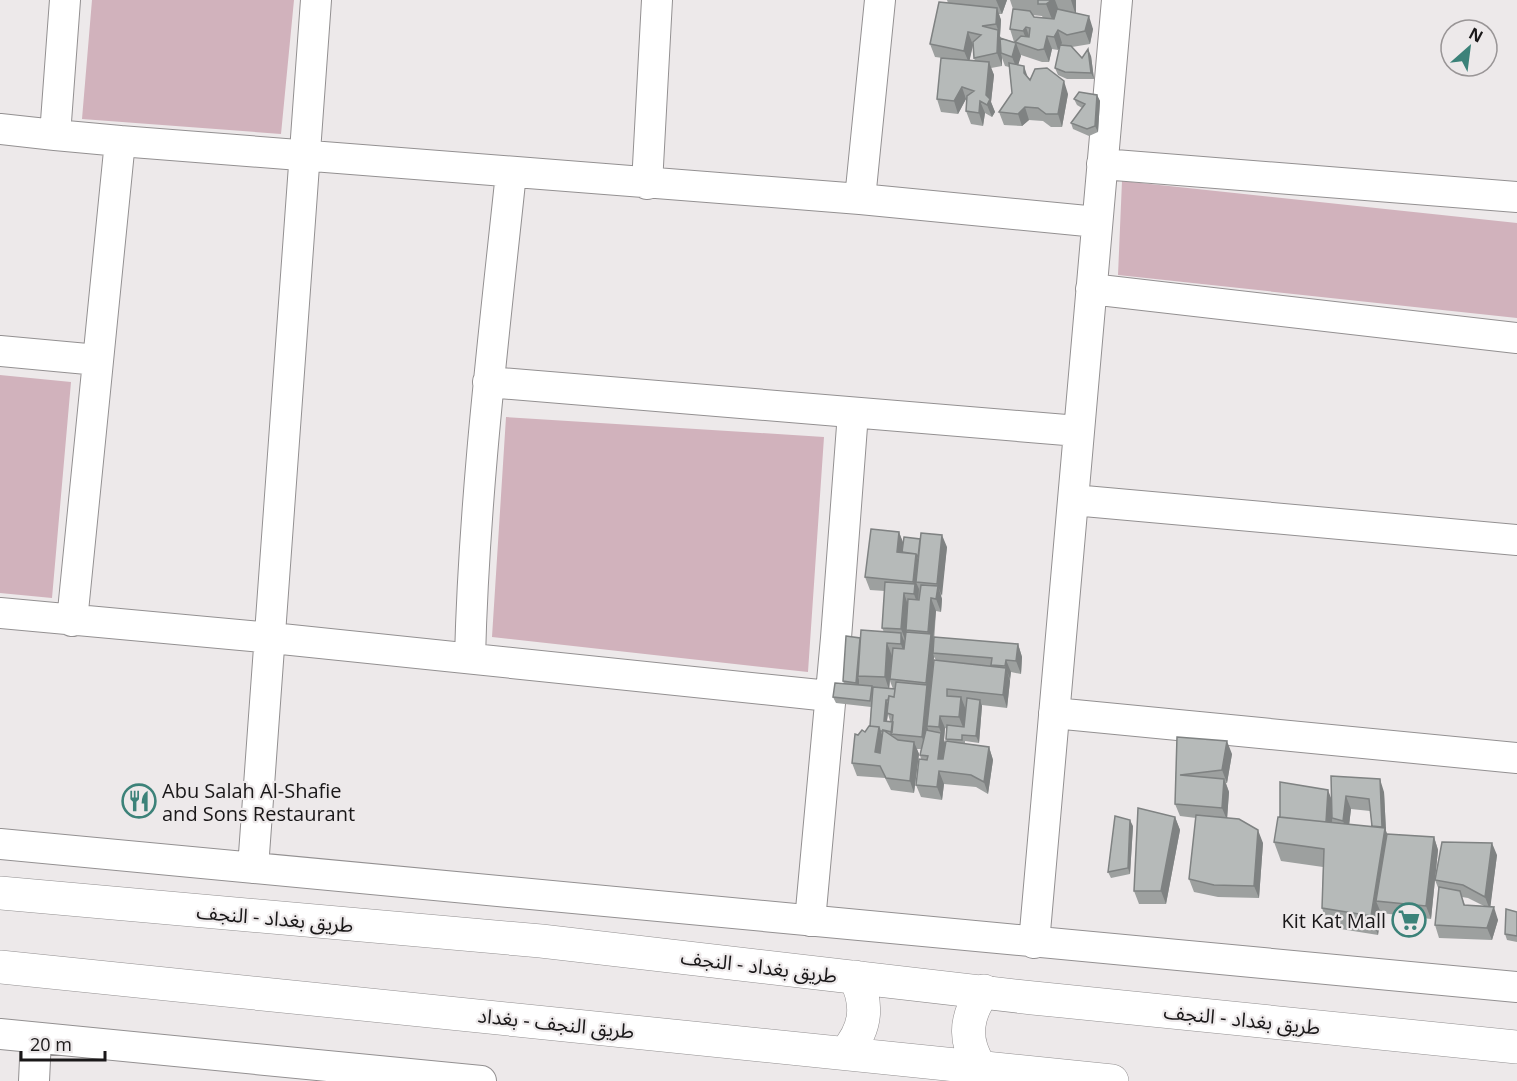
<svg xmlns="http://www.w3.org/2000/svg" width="1517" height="1081" font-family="'Open Sans','Noto Sans Arabic',sans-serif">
	<rect width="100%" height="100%" fill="#ede9ea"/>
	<path fill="#d1b2bc" d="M92 0H294L281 134 82 119Z
		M1122 181 1517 223V318L1118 275Z
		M0 375 71 382 52 598 0 593Z
		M506 417 824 437 808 672 492 637Z"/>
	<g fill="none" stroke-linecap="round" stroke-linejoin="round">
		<defs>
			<path id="minor" d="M65 0 55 135 120 141 72 621
				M0 129 55 135
				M120 141 860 199 1097 222
				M1102 164 1517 197
				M647 184 657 0
				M860 199 880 0
				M1091 289 1517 338
				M0 351 98 360
				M488 382 1078 431
				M1073 500 1517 540
				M0 613 272 638 829 696
				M470 658C474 496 494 334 511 173
				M1054 713 1517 758
				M0 844 1517 987
				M253 868 316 0
				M810 921 836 638 853 413
				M1034 943 1117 0
				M0 1034 481 1081
				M34 1081 36 1038"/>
			<path id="major" d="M0 893 541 941 1033 998 1517 1047
				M0 967 1112 1081
				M846 1052C866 1029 869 1005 855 977
				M979 1065C963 1039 966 1015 984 991"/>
		</defs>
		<use href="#minor" stroke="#939091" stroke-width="32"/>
		<use href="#major" stroke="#939091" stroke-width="34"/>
		<use href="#minor" stroke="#fff" stroke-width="30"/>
		<use href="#major" stroke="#fff" stroke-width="33"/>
	</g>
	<path fill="#9da09f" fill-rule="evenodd" d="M947 0H1007L1002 14H999L1001 20 1000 36 1001 38 1014 42 1010 29 1013 9 1010 0H1076V13L1093 29 1090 44 1072 47 1082 58 1091 56 1094 79H1067L1058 75 1055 68 1060 47 1058 50 1052 49 1049 62H1042L1021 55 1018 65 1030 80 1068 94 1062 127H1051L1043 121 1029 120 1022 126 1004 125 999 112 1012 93 1009 67 1005 66 1002 58V66L991 68 994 75 991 102 995 112 992 117 985 113 983 126 971 124 966 111V99L958 114 941 112 937 99 943 58 935 57 930 44 948 3ZM1032 15 1042 16 1043 18 1034 17ZM973 45 974 58 975 61H969Z
		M1097 95 1100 101 1098 132 1089 136 1073 129 1071 123 1082 108 1077 105 1074 99Z
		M899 532 903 543 947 547 941 596 942 599 941 612 936 611 934 643 1018 644 1022 657 1021 674 1011 672 1007 708 982 705 979 743 965 741V744L989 747 993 760 988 794 976 787 944 784 942 800 921 797 916 785 921 759 920 755 921 749H917L919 754 914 793 891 790 885 778 857 776 852 763 858 735 865 732 870 726 871 707 836 703 833 697 844 684 843 681 860 638 884 632 882 628 885 591 870 590 865 577ZM934 657 936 660 932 687ZM890 681 893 689H889ZM888 714 890 721H887ZM945 728 947 729 946 739 947 741 945 744 944 740Z
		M1177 737 1232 754 1227 783H1226L1229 792 1227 818 1263 843 1259 898 1218 897 1194 892 1189 879 1196 818 1180 816 1175 804Z
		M1331 776 1384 792 1386 831 1387 834 1434 837 1438 850 1431 919 1381 913 1378 935 1328 927 1322 908 1323 867 1281 861 1274 842 1332 800ZM1351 809 1370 811 1372 827 1349 825Z
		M1175 817 1180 830 1166 904H1139L1134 891Z
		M1133 826 1130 874 1111 878 1108 872Z
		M1497 855 1490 907 1498 920 1492 940 1439 938 1435 925 1439 890 1435 880ZM1462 897 1468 898 1484 906 1465 905Z
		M1517 912V942L1507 940 1505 934Z"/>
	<path fill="#7f8282" d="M996 0H1007L1002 14Z
		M1052 0H1055L1061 16 1053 22 1046 4Z
		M1071 0H1076V16Z
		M997 8 1001 20 1000 36 996 24Z
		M1089 16 1093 29 1090 44 1085 31Z
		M1026 27 1030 39 1028 44 1023 31Z
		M998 30 1002 43 1001 53 1002 58V66L997 53Z
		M1058 30 1062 43 1058 50 1054 37Z
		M968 32 973 45 969 63 964 51Z
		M1047 36 1052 49 1049 62 1044 49Z
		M1016 43 1021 56 1017 69 1012 57Z
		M1088 49 1091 56 1094 79 1091 73Z
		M989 62 994 75 991 102 995 112 992 117 987 105 986 95Z
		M1024 66 1028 78 1024 73Z
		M1064 81 1068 94 1062 127 1058 114Z
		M962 87 966 99 958 114 954 101Z
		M1097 95 1100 101 1098 132 1095 126Z
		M980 101 985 113 983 126 979 113Z
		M1025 107 1029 120 1022 126 1018 114Z
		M899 532 904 545 902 565 897 552Z
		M942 535 947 547 942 596 937 584Z
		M916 554 921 566 916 582 919 589 918 606 914 594V585L913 582Z
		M938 586 942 599 941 612 936 599Z
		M904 593 908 605 906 630 907 632 906 642 901 629Z
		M931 598 936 611 933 641 935 647 933 653 934 657 927 726 928 729 926 750 922 737 927 686 926 683 930 638 928 632Z
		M901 633 906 646 905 657 901 644Z
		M860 638 858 676 859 680V689L856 683Z
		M887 643 892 656 889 690 885 677Z
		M1018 644 1022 657 1021 674 1016 661Z
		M1006 660 1011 672 1010 679 1005 666Z
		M1006 668 1010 681 1007 708 1003 695Z
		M961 697 966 710 964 730 959 717Z
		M886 700 889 706 886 727 884 721Z
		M980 700 982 706 979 743 976 736Z
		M940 716 945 728 944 740 946 745 942 772 938 759 941 733 939 727Z
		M879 727 884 740 880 765 875 752Z
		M1227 741 1232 754 1227 783 1222 770Z
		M914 742 919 754 914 793 910 781Z
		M989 747 993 760 988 794 984 782Z
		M939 771 944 784 942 800 937 787Z
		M1224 779 1229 792 1227 820 1222 808Z
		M1380 779 1384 792 1386 831 1392 847 1376 901 1381 913 1378 935 1371 916 1384 834 1382 827Z
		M1328 790 1333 803 1331 841 1326 828Z
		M1346 796 1351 809 1348 834 1343 821Z
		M1175 817 1180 830 1166 904 1161 891Z
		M1130 820 1133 826 1130 874 1128 868Z
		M1258 830 1263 843 1259 898 1254 886Z
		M1434 837 1438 850 1431 919 1426 906Z
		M1492 843 1497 855 1490 910 1485 897Z
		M1494 907 1498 920 1492 940 1487 928Z"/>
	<path fill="#b6bab9" stroke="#7f8282" stroke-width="1.5" d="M1038 0H1052L1046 4H1038Z
		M939 2 997 8 996 24 982 26 998 30 997 53 974 58 973 42 981 35 968 32 964 51 930 44Z
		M1013 9 1030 11 1034 17 1054 19 1057 9 1089 16 1085 31 1067 35 1058 30 1054 37 1047 36 1044 49 1038 50 1015 42 1021 36 1029 37 1030 28 1026 27 1023 31 1010 29Z
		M1000 38 1016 43 1012 57 1001 53Z
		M1060 45 1071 46 1082 58 1088 49 1091 73 1065 72 1055 68Z
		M941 58 989 62 986 95 990 99 987 105 980 101 979 113 966 111 967 96 974 91 962 87 954 101 937 99Z
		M1009 63 1024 66V73L1030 80 1035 69 1047 68 1064 81 1058 114H1046L1038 108 1025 107 1018 114 999 112 1012 93Z
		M1079 92 1097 95 1095 126 1087 129 1071 123 1085 104 1074 99Z
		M871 529 899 532 897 552 916 554 913 582 865 577Z
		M921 533 942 535 937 584 916 582Z
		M904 537 920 539 918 557 916 554 902 552Z
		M885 582 915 584 914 594 904 593 901 629 882 628Z
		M921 585 938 586 936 599 931 598 928 632 906 630 908 599 919 600Z
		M861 630 901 633V644L887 643 885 677 858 676Z
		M906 632 931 634 926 683 890 679 893 648 904 649Z
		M846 636 860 638 856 683 843 681Z
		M934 637 1018 644 1016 661 1006 660 1005 666 991 665 992 658 933 653Z
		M934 660 1006 668 1003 695 947 689V696L961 697 959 717 940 716 939 727 927 726Z
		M896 682 927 685 922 737 891 734 893 715 887 713 889 696 894 697Z
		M835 683 872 686 870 701 833 697Z
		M873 687 895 689 894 697 889 696 888 700H886L884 721 893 722 892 732 883 730V731H880L879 727 870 726Z
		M967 698 980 700 976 736 962 735V740L946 739 947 725 964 727Z
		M869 726 879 727 875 752 880 753 883 730 898 740 914 742 910 781 886 778 880 766 852 763 855 734 858 735 862 730 865 732Z
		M926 730 941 733 938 759H943L946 741 989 747 984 782 971 775 939 771 937 787 916 785 919 759 927 760 928 756 920 755Z
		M1177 737 1227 741 1222 770 1180 775 1224 779 1222 808 1175 804Z
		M1331 776 1380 779 1382 827 1372 826 1369 799 1346 796 1343 821 1332 818Z
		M1280 782 1328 790 1326 822 1280 817Z
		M1138 808 1175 817 1161 891H1134Z
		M1196 815 1239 819 1258 830 1254 886 1214 885 1189 879Z
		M1115 816 1130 820 1128 868 1108 872Z
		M1278 817 1385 828 1371 916 1322 908 1324 849 1274 842Z
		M1387 834 1434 837 1426 906 1376 901Z
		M1442 842 1492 843 1485 897 1463 885 1435 880Z
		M1439 887 1460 891 1464 905 1494 907 1487 928 1435 925Z
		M1506 909 1517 912V936L1505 934Z"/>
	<defs>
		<symbol id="restaurant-ring" viewBox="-11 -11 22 22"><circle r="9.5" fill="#ede9ea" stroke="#3c8279" stroke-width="1.5"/><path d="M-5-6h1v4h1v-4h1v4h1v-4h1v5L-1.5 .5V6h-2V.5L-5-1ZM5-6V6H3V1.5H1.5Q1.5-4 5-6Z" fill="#3c8279"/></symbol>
		<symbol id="supermarket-ring" viewBox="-11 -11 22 22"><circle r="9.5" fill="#ede9ea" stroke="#3c8279" stroke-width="1.5"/><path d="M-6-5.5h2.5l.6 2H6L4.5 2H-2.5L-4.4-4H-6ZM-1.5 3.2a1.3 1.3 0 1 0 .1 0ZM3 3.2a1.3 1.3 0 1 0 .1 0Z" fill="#3c8279"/></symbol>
	</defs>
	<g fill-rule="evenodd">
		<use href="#restaurant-ring" x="120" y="782" width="38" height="38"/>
		<use href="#supermarket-ring" x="1390" y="901" width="38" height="38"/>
	</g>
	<g text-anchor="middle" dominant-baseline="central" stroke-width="4.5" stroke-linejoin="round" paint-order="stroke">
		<g font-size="20" fill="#1a1819" stroke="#ede9ea" text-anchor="start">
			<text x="162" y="790">Abu Salah Al-Shafie<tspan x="162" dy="23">and Sons Restaurant</tspan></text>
			<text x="1386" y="920" text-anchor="end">Kit Kat Mall</text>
		</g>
		<g font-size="20" fill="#1a1819" stroke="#ede9ea">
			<text transform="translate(275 918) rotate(5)">طريق بغداد - النجف</text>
			<text transform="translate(759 966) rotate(7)">طريق بغداد - النجف</text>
			<text transform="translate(1242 1019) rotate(6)">طريق بغداد - النجف</text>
			<text transform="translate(556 1023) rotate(6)">طريق النجف - بغداد</text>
		</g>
	</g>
	<g transform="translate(1469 48) rotate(28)"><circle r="28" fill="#ede9ea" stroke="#999596" stroke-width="1.5"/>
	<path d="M0-4.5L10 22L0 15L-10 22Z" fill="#3c8279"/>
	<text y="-9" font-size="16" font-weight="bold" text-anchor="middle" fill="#1a1819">N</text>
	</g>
	<path d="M21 1051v9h84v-9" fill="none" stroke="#1a1819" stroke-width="3"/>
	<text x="30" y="1051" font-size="18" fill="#1a1819" stroke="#ede9ea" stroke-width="4.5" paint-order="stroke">20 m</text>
</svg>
